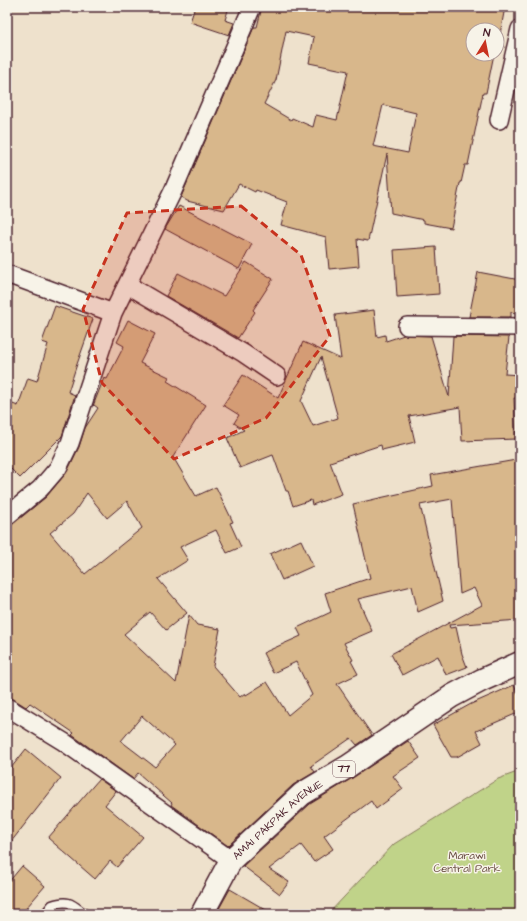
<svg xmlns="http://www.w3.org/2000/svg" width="527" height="921" font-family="'Architects Daughter',sans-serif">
	<rect width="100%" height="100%" fill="#eee1cc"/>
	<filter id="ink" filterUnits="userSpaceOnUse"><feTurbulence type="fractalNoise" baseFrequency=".025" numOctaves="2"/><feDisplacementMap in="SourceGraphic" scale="8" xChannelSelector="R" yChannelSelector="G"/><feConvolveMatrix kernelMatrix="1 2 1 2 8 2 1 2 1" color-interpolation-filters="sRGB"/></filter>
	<g filter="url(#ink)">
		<path fill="#c0d389" stroke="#85795a" d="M520 771V914H328L394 844 498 779Z"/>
		<path fill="#d8b78b" stroke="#4a1f2b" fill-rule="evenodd" d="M195 7H229L225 20 234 23 229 35 190 22Z
			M262 7H330L343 10V7H505L500 34H498L497 39V30H473V54H494L486 93H483L468 165H465L461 183H460L451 228 424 223V220L391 213 387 154 368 241 357 239 359 266 329 269 326 237 281 225 287 202 256 190 255 192 239 184 224 210 187 201 181 197 254 27H257ZM286 31 314 37 309 63 348 71 337 120 316 115 313 127 292 118 291 120 264 104 276 80ZM383 105 416 113 408 153 373 146Z
			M179 206 252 244 239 269 165 229Z
			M436 247 439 294 397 297 394 250Z
			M246 262 273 279 253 310 255 312 238 338 166 296 178 273 224 296Z
			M478 272 520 280V314L511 312V317H469Z
			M55 306 93 319 76 367 68 392 75 395 62 436 20 478 7 465V418L10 403 18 406 28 378 37 381 48 344 42 342Z
			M374 310 377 337 385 335 386 341 404 335 431 336 449 397 453 336 509 337 505 374 520 375V399L514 398 516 439 462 441 460 407 409 416 415 442 382 450 381 445 330 462 342 494 312 505 311 500 293 506 288 491H286L273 455 240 468 227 438 244 430 234 423 239 415 223 405 243 375 278 398 303 342 341 359 335 315ZM321 357 338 418 313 426 301 401Z
			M128 320 155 334 140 363 169 377 167 381 206 405 173 457 196 496 216 487 233 522 230 523 241 547 227 553 216 530 180 547 188 560 158 579 187 613 166 630 150 612 124 634 176 683 189 615 197 625 220 629 213 666 240 697 245 693 246 695 267 682 288 715 312 695 296 662 273 673 263 653 301 636 297 628 331 612 325 593 370 578 353 504 433 486 431 475 516 460 517 483H516L520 530V620L449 625 450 628 456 627 462 654 467 667 446 675 438 656 402 675 391 654 482 605 474 588 460 594 452 499 420 505 443 601 418 612 412 586 358 599 372 631 344 643 353 660 351 661 358 674 337 684 372 735 357 745 351 738 311 766 315 772 293 785 228 846 171 805 172 803 138 773 133 779 72 735 74 733 30 703 26 707 12 698 7 697V526L13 524 46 497 67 472 79 447 85 428 98 408 94 405 93 406 104 378 107 379 124 346 117 342ZM87 493 107 518 127 501 142 528 85 574 50 533 73 514ZM142 716 175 745 155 767 121 741Z
			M301 540 313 566 282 580 270 554Z
			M514 685 520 699V712L476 731 482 743 457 757H451L433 725 471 704Z
			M408 741 420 758 393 776 403 789 376 809 371 801 324 836 333 849 314 862 301 845 269 869 289 882 280 894 243 866 310 804 354 777Z
			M26 749 61 778 7 847V773Z
			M99 779 116 791 105 805 143 837 117 867 110 861 95 879 48 838Z
			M22 866 45 886 21 914H7V884Z
			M230 889 273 914H216Z"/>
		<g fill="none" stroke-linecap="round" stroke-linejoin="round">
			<defs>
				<path id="service" d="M45 914 52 905C69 899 72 904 85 914"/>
				<path id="minor" d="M499 120 520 29
					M7 274 113 313
					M128 285 243 353 277 376
					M407 326 520 327
					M7 516 40 489 58 468 70 443 113 313 173 191 252 7
					M7 707 64 742 231 860"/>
				<g id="trunk">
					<path id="s1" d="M202 914 231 860 302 794 347 767 452 696 482 680 520 663"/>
				</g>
			</defs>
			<use href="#service" stroke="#4a1f2b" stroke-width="11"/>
			<use href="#minor" stroke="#4a1f2b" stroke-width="20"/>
			<use href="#trunk" stroke="#4a1f2b" stroke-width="25"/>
			<use href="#service" stroke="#f7f3e8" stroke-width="8"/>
			<use href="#minor" stroke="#f7f3e8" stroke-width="17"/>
			<use href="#trunk" stroke="#f7f3e8" stroke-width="22"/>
		</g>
	</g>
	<path fill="#c8321e" fill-opacity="0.2" stroke="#c8321e" stroke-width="3" stroke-dasharray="8 5" stroke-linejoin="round" d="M241 206 301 255 330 336 266 418 174 459 102 383 83 309 127 213Z"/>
	<g text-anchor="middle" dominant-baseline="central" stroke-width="3" stroke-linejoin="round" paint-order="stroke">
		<rect fill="#f7f3e8" stroke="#7e5f64" stroke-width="1" x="333" y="761" width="22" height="16" rx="3"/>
		<g font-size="10" font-weight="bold" fill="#4a1f2b">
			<text x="344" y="769">77</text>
		</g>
		<g font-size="11" fill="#4a1f2b" stroke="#f7f3e8">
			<text stroke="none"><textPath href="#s1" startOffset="123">AMAI PAKPAK AVENUE</textPath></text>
		</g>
		<g font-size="11" fill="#684c42" stroke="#f7f3e8">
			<text x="467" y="855">Marawi<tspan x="467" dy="13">Central Park</tspan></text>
		</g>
	</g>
	<rect width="527" height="921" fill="none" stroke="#f7f3e8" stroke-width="24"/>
	<rect x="12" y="12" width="503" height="897" fill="none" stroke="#4a1f2b" stroke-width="1.5" filter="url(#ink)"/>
	<g transform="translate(485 42) rotate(10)"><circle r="19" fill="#f7f3e8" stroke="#b29e9c"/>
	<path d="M0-3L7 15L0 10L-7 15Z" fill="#c8321e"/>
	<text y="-6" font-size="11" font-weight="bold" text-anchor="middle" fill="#4a1f2b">N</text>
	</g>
</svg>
